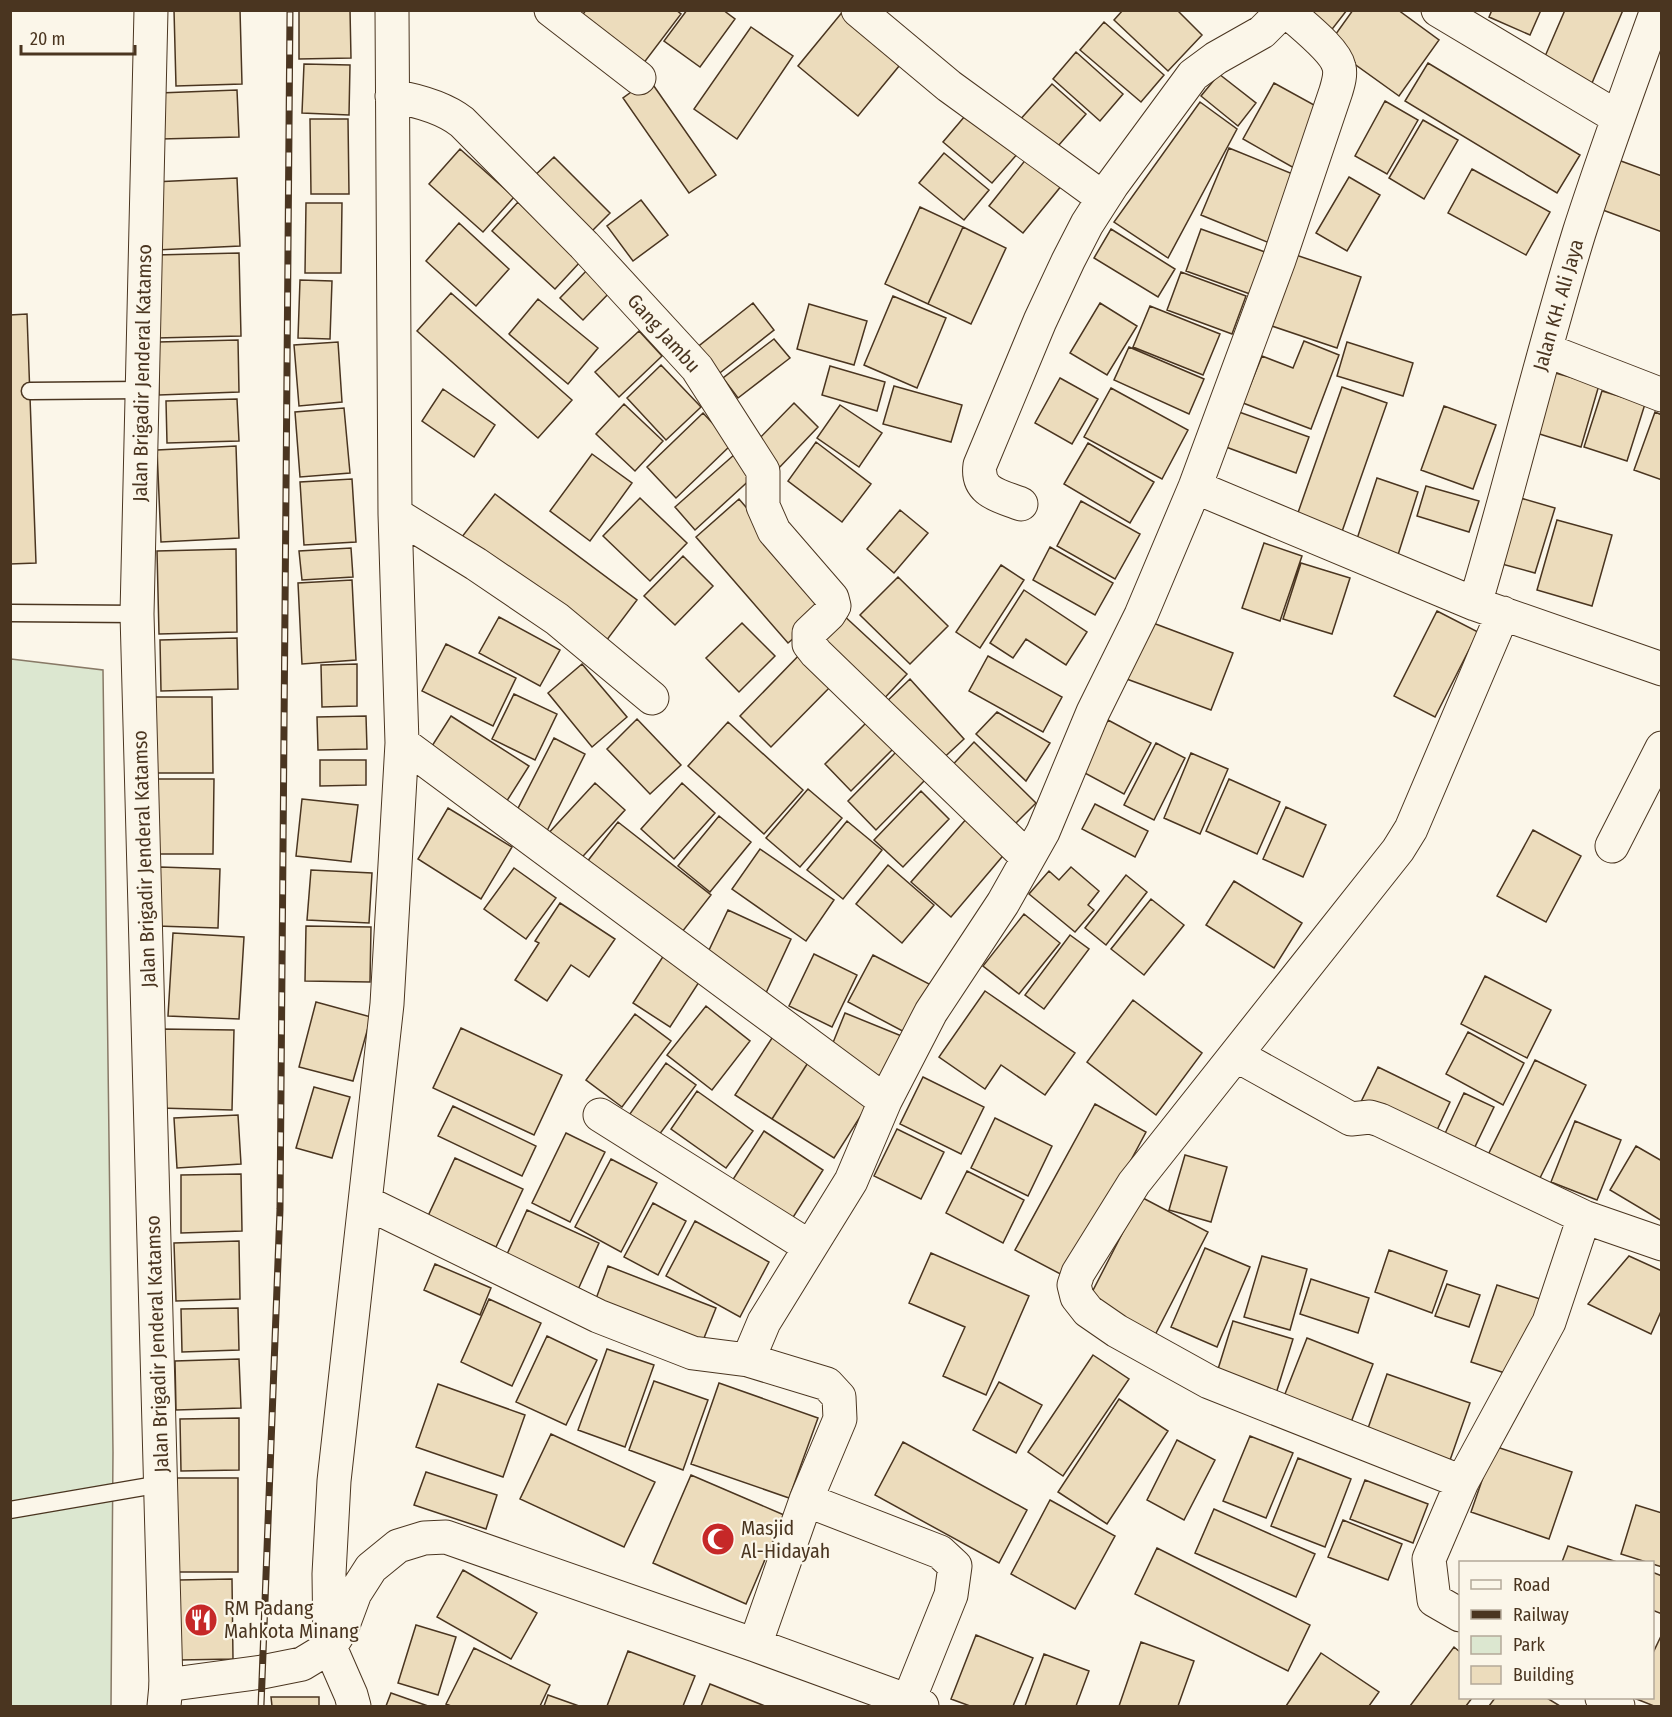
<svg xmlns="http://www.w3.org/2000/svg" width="1672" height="1717" font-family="'Fira Sans Condensed',sans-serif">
	<rect width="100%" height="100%" fill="#fbf6e9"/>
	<path fill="#dce7d0" stroke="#887966" stroke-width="1.5" d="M11 659 103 670 113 1452 111 1706H11Z"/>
	<path fill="#ecdcbc" stroke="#4a3520" stroke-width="1.5" d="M174 10H240L242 84 176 86Z
		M299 10H350L351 58 299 59Z
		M586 10H676L681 14 643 64 581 17Z
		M687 10H723L735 19 700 67 664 41Z
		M844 10 904 60 858 116 798 66Z
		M1123 10H1177L1202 35 1168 71 1114 20Z
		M1294 10H1347L1326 37Z
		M1353 10H1398L1439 40 1399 96 1328 45Z
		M1492 10H1541L1530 35 1489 17Z
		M1565 10H1623L1592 83 1543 61Z
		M1104 22 1164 75 1141 102 1080 50Z
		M751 27 793 56 737 139 694 109Z
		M1076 52 1123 94 1100 121 1053 79Z
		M1428 63 1580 155 1557 193 1405 101Z
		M304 64 350 65 349 115 302 113Z
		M1219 74 1256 103 1238 126 1201 96Z
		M649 79 716 175 689 193 623 98Z
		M1274 83 1325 111 1294 168 1243 139Z
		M1052 84 1086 114 1052 153 1018 122Z
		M237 90 239 137 161 139 159 93Z
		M1385 101 1418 120 1387 174 1355 156Z
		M1200 102 1237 129 1168 258 1114 222Z
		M970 110 1019 152 992 183 943 142Z
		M310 119H348L349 194H311Z
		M1423 120 1458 140 1424 199 1389 178Z
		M1229 148 1300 177 1272 244 1201 215Z
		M460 149 514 197 483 232 429 184Z
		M944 153 989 190 964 220 919 183Z
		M554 157 610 213 584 239 528 182Z
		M1610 157 1662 176V232L1592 206Z
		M1027 158 1062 185 1023 233 989 206Z
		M1472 169 1550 212 1526 255 1448 213Z
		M1349 177 1380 195 1347 251 1316 233Z
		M237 178 240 246 156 250 153 182Z
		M641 200 668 235 633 261 607 226Z
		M518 202 581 261 555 289 492 231Z
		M306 203H342L341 273H305Z
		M920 207 963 227 928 304 885 284Z
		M459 223 509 269 476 306 426 261Z
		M963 227 1006 248 971 324 928 304Z
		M1111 229 1175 269 1158 297 1094 258Z
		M1201 229 1265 252 1250 294 1186 271Z
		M239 253 241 336 156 338 155 255Z
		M1290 253 1361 277 1337 348 1266 324Z
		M590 267 613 289 583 320 560 298Z
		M1181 272 1246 296 1232 334 1167 310Z
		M300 280 332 281 330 339 298 338Z
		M451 293 572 400 538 438 417 331Z
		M893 296 946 318 917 388 864 365Z
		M538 299 598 348 568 384 509 334Z
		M753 303 774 330 716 376 695 349Z
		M1100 303 1137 326 1107 375 1070 353Z
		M809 304 867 321 854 365 797 349Z
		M1150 306 1220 334 1203 375 1133 347Z
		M27 314 36 563 10 564V315Z
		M639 331 662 356 619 397 595 372Z
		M774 339 790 358 738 398 723 378Z
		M238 340 239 392 159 395 158 342Z
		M1304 341 1339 355 1311 429 1243 403 1262 356 1293 368Z
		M338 342 342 402 299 406 294 345Z
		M1347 342 1413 363 1403 396 1337 376Z
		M1129 347 1204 379 1189 414 1114 380Z
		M661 365 701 407 666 440 627 398Z
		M830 366 885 382 877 411 822 395Z
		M1548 371 1599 385 1581 447 1530 431Z
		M1060 378 1098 399 1072 444 1035 423Z
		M894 386 962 405 951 442 883 424Z
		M1342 387 1387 403 1338 543 1293 527Z
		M1111 388 1188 430 1162 479 1084 437Z
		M443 389 495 425 474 457 422 421Z
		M1602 391 1645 404 1627 461 1584 447Z
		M237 399 239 441 167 443 166 401Z
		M794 403 818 427 777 470 752 446Z
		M624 404 663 441 635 471 596 434Z
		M840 405 882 433 859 467 817 438Z
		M1444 406 1496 425 1473 489 1421 470Z
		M344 408 350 473 300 477 295 412Z
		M1239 412 1309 437 1296 473 1226 447Z
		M1655 412 1662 415V480L1634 470Z
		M703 413 732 444 676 498 647 467Z
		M816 442 871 484 842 522 788 481Z
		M1088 443 1154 482 1130 523 1064 484Z
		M236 446 239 538 161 542 157 450Z
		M592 454 632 483 590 541 550 511Z
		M735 454 754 476 695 530 675 507Z
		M1377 478 1418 492 1397 558 1355 545Z
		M352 479 356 542 304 545 300 482Z
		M1426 486 1479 501 1469 532 1417 516Z
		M495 494 637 600 600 649 458 542Z
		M1517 497 1555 508 1535 573 1498 563Z
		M640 498 687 543 650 581 603 536Z
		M739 499 831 606 788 643 696 537Z
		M1081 501 1140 534 1115 579 1057 546Z
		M900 510 928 533 894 573 867 549Z
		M1557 520 1612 535 1592 606 1537 590Z
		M1264 543 1302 556 1280 621 1242 608Z
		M1050 547 1113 583 1095 615 1033 580Z
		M351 548 353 577 302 580 299 551Z
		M236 549 237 632 159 634 157 551Z
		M683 556 713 586 675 625 644 596Z
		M1301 563 1350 578 1332 634 1283 619Z
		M1001 565 1024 580 980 648 956 632Z
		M898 577 948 626 910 664 860 615Z
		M352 580 356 660 302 664 298 583Z
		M1024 590 1087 632 1066 665 1026 639 1013 658 990 643Z
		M1437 611 1478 632 1435 717 1394 696Z
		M841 613 907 674 879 704 814 643Z
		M499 617 560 650 540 686 479 653Z
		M1145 620 1233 653 1211 710 1124 678Z
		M742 623 775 656 739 692 706 658Z
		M237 638 238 689 161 691 160 640Z
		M446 644 516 678 493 726 422 691Z
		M803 651 835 682 771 747 740 716Z
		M988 656 1062 697 1043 732 969 691Z
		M357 664V706L322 707 321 665Z
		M582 664 627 717 592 747 548 693Z
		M910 679 964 739 937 764 883 705Z
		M514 694 557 714 535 760 492 739Z
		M151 697H212L213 773H151Z
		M997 712 1050 743 1026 781 976 734Z
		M366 716 367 749 318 750 317 717Z
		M451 716 529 766 503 807 425 757Z
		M637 719 681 765 650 794 607 749Z
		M870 719 896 746 851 791 825 764Z
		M1108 720 1151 743 1124 794 1081 771Z
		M728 722 803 790 764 834 688 766Z
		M554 738 585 754 543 839 511 822Z
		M974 742 1036 803 1006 833 945 773Z
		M1156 743 1185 758 1154 820 1124 805Z
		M897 751 926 779 876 830 848 801Z
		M1191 753 1228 769 1200 834 1164 818Z
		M320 760H366V785L320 786Z
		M156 779H214L213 854H155Z
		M1229 779 1280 802 1257 854 1206 831Z
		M595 783 625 810 575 865 545 837Z
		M682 783 715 813 674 859 641 829Z
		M808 789 842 818 800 867 766 838Z
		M921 791 949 819 903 867 874 840Z
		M302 799 358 805 351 862 296 856Z
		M1095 804 1148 831 1135 857 1082 829Z
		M1286 807 1326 825 1303 877 1263 859Z
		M448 808 512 847 481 899 418 859Z
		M719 816 751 842 710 892 678 866Z
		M968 817 1007 851 951 917 911 882Z
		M847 821 882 850 843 899 807 870Z
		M618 822 711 895 675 941 583 867Z
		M1533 830 1581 856 1546 922 1497 896Z
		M760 849 834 900 806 941 732 889Z
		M888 865 934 905 902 943 856 904Z
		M160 867 220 869 218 928 157 926Z
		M1071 867 1099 891 1088 905 1094 910 1075 932 1029 894 1049 871 1059 880Z
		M514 868 556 898 526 939 484 909Z
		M311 870 372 873 369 923 307 920Z
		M1126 875 1147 892 1106 945 1085 928Z
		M1234 881 1302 923 1274 968 1206 925Z
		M1151 899 1184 925 1144 975 1111 949Z
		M560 903 615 939 589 977 571 965 547 1001 515 980 539 943 535 941Z
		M728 910 791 939 765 995 702 965Z
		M1024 914 1060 943 1019 994 983 966Z
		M306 926 371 927 370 982 305 981Z
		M173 933 244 937 239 1019 168 1016Z
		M1070 935 1089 949 1044 1009 1025 995Z
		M814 954 857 975 832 1027 789 1006Z
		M664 955 701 979 670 1027 633 1003Z
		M873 955 935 987 910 1035 848 1002Z
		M1485 976 1551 1010 1527 1058 1461 1024Z
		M985 991 1075 1053 1045 1095 1001 1065 985 1089 939 1057Z
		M1133 1000 1202 1053 1156 1115 1087 1062Z
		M316 1002 371 1017 353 1081 299 1067Z
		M706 1006 750 1041 712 1090 667 1055Z
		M845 1013 904 1037 887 1079 828 1055Z
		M635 1014 671 1041 622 1107 586 1080Z
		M461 1028 562 1075 534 1135 433 1088Z
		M161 1029 234 1030 232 1110 159 1108Z
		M1468 1032 1524 1063 1503 1105 1446 1074Z
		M774 1035 811 1058 772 1119 735 1095Z
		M811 1058 872 1098 834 1158 772 1119Z
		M1535 1060 1586 1085 1536 1186 1485 1161Z
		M666 1063 696 1085 656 1139 627 1118Z
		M1378 1067 1450 1102 1431 1143 1358 1108Z
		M923 1077 984 1107 961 1154 900 1124Z
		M314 1087 350 1097 332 1158 296 1148Z
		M697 1091 753 1131 726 1168 671 1129Z
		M1464 1093 1494 1107 1471 1155 1441 1142Z
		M1095 1104 1146 1132 1068 1278 1015 1250Z
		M453 1106 536 1146 522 1176 438 1136Z
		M238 1115 241 1164 177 1168 174 1118Z
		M995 1118 1052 1146 1028 1196 971 1168Z
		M1575 1121 1621 1140 1597 1200 1551 1182Z
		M897 1129 944 1152 921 1199 874 1176Z
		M764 1131 823 1170 792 1219 732 1181Z
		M566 1133 605 1152 570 1222 532 1203Z
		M1636 1146 1662 1161V1221L1610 1190Z
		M1185 1155 1227 1167 1211 1222 1169 1210Z
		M455 1158 523 1189 496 1247 428 1216Z
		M611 1159 657 1183 621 1252 575 1227Z
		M967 1171 1024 1200 1003 1243 946 1213Z
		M241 1174 242 1231 181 1233V1175Z
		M1141 1197 1208 1232 1154 1337 1087 1302Z
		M653 1203 686 1221 658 1275 624 1257Z
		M527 1210 599 1243 576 1294 504 1261Z
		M695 1221 769 1262 740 1317 666 1276Z
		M239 1241 240 1299 176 1301 174 1243Z
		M1205 1248 1250 1267 1217 1347 1171 1327Z
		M1389 1250 1447 1271 1432 1313 1375 1292Z
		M931 1253 1029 1296 986 1395 943 1376 965 1327 909 1303Z
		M1262 1256 1307 1269 1290 1330 1244 1317Z
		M1629 1256 1662 1271V1309L1651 1334 1588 1304Z
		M435 1264 491 1288 480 1315 424 1290Z
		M608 1266 716 1308 700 1348 593 1307Z
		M1311 1279 1369 1298 1358 1333 1300 1314Z
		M1447 1284 1480 1295 1469 1327 1435 1316Z
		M1497 1285 1540 1299 1514 1376 1471 1362Z
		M489 1299 541 1323 512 1386 461 1362Z
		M238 1308 239 1350 182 1352 181 1309Z
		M1233 1321 1293 1339 1274 1400 1214 1382Z
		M547 1336 597 1360 566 1425 516 1402Z
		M1307 1338 1373 1364 1350 1425 1283 1399Z
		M607 1349 654 1365 625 1447 578 1430Z
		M1093 1355 1129 1379 1063 1476 1028 1452Z
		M239 1359 241 1408 176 1410 175 1361Z
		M1387 1374 1470 1403 1449 1463 1366 1434Z
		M654 1381 708 1400 683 1470 629 1450Z
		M999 1382 1042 1405 1016 1453 973 1430Z
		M719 1383 818 1418 789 1498 691 1464Z
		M438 1384 525 1415 503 1477 416 1447Z
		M1119 1399 1168 1431 1107 1524 1058 1492Z
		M239 1418V1470L181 1471 180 1419Z
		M551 1434 655 1482 624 1547 520 1499Z
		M1250 1436 1293 1453 1266 1518 1223 1501Z
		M1177 1440 1215 1460 1184 1520 1147 1500Z
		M903 1442 1027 1510 999 1563 875 1495Z
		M1494 1446 1572 1472 1549 1539 1471 1512Z
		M1298 1458 1351 1479 1325 1547 1271 1526Z
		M426 1472 497 1495 486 1529 414 1505Z
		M691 1475 784 1515 746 1604 653 1563Z
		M177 1478H238V1572H176Z
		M1365 1480 1428 1504 1413 1543 1350 1519Z
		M1050 1500 1115 1536 1075 1609 1011 1574Z
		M1636 1505 1662 1513V1567L1621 1554Z
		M1214 1509 1315 1554 1296 1597 1195 1553Z
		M1343 1520 1402 1544 1388 1580 1328 1557Z
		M1568 1546 1617 1562H1562Z
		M1157 1548 1310 1625 1288 1671 1135 1594Z
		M463 1570 537 1613 511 1659 437 1617Z
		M1652 1572 1662 1576V1614L1652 1610Z
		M232 1579 233 1659 180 1660 179 1580Z
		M416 1625 456 1637 438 1695 398 1683Z
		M1662 1634V1706H1654L1634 1698H1652V1655Z
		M976 1635 1033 1658 1013 1706H970L951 1699Z
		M1141 1642 1194 1661 1178 1706H1119Z
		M1454 1647 1460 1652V1698H1472L1466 1706H1410Z
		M474 1648 550 1685 540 1706H451L446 1704Z
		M628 1651 695 1676 683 1706H607Z
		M1321 1653 1379 1692 1369 1706H1286Z
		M1044 1654 1089 1671 1076 1706H1025Z
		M710 1684 765 1706H701Z
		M391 1693 428 1706H386Z
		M548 1695 579 1706H544Z
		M271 1697H319V1706H272Z
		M1495 1698H1547L1560 1706H1489Z"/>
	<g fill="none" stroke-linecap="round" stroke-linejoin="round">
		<defs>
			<path id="service" d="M30 391 142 390
				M10 613 137 614
				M10 1510 161 1484"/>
			<path id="minor" d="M551 10 639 78
				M858 10 949 86 1103 198
				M1438 10 1617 117
				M392 96C415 100 443 107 462 122L584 245 697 368 763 471V506L774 531 832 598 834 606 829 614 809 633V644L816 653 1028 858
				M1546 350 1662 395
				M1195 487 1475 604 1662 669
				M1021 504C1001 496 976 493 980 465L1040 321 1068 261 1087 224 1112 185 1193 75 1216 58 1262 32 1284 10
				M395 514 476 564 557 619 652 698
				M1475 604C1512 481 1541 356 1579 233 1603 158 1630 85 1657 10
				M402 743 885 1101
				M1612 846 1662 748
				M1236 1055 1351 1119 1370 1117 1380 1120 1584 1217 1662 1244
				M600 1115 810 1247
				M365 1202 598 1316 693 1353 748 1360
				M1462 1482 1209 1382 1117 1331 1088 1311 1077 1297 1074 1285 1078 1273 1134 1183 1398 850 1411 829 1503 613
				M806 1500 940 1552 955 1566 951 1595 908 1702
				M1460 1615 1434 1600 1429 1559 1462 1482 1549 1322 1584 1217
				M755 1645 806 1500 840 1419 839 1397 827 1384 748 1360 764 1322 851 1181 885 1101 931 1012 1003 903 1043 832 1093 712 1141 615 1195 487 1279 260 1336 91C1338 84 1341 75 1339 67 1335 49 1299 23 1286 10
				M166 1685 262 1672 302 1664 330 1647 342 1628 355 1593 371 1568 398 1546 424 1538 446 1537 755 1645 922 1706
				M1602 1698 1618 1706
				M354 1706 351 1695 330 1647 329 1574 334 1481 387 1004 402 743 395 514 392 10"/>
			<path id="trunk" d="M151 10 137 614 166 1685 164 1706"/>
		</defs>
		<use href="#service" stroke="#4a3520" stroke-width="19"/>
		<use href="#minor" stroke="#4a3520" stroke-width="35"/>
		<use href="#trunk" stroke="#4a3520" stroke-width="35"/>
		<use href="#service" stroke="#fbf6e9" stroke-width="16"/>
		<use href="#minor" stroke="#fbf6e9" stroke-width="33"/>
		<use href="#trunk" stroke="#fbf6e9" stroke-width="33"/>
		<defs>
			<path id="rail" d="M261 1706 280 1209 290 10"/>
		</defs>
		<use href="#rail" stroke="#4a3520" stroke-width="7"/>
		<use href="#rail" stroke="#fbf6e9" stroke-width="4.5" stroke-dasharray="14" stroke-linecap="butt"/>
	</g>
	<defs>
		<symbol id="mosque-disc" viewBox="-11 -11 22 22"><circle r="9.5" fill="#c62828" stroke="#fbf6e9"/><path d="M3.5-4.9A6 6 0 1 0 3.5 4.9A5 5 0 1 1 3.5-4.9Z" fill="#fff"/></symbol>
		<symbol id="restaurant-disc" viewBox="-11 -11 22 22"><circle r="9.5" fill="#c62828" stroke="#fbf6e9"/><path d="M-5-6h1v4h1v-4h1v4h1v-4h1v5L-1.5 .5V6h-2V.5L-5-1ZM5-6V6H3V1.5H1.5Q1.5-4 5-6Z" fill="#fff"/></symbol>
	</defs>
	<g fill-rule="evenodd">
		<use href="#mosque-disc" x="699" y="1520" width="38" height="38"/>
		<use href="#restaurant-disc" x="182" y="1601" width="38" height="38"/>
	</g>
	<g text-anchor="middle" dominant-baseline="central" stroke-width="4.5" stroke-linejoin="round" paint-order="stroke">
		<g font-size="20" fill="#4a3520" stroke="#fbf6e9">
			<text transform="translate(1558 305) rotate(-74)">Jalan KH. Ali Jaya</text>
			<text transform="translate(664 333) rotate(48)">Gang Jambu</text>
			<text transform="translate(142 373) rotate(-89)">Jalan Brigadir Jenderal Katamso</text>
			<text transform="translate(144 859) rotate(-92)">Jalan Brigadir Jenderal Katamso</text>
			<text transform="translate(157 1344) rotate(-92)">Jalan Brigadir Jenderal Katamso</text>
		</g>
		<g font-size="20" fill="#4a3520" stroke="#fbf6e9" text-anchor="start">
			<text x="741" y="1528">Masjid<tspan x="741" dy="23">Al-Hidayah</tspan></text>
			<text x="224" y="1608">RM Padang<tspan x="224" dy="23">Mahkota Minang</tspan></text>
		</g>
	</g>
	<rect width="1672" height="1717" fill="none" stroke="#4a3520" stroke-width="24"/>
	<rect x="1459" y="1561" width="195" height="138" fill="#fbf6e9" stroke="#b4a999" stroke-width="1.5"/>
	<rect x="1471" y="1580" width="30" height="9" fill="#fbf6e9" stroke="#b4a999" stroke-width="1.5"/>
	<text x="1513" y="1591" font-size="18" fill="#4a3520">Road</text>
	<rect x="1471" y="1610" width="30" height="9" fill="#4a3520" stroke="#b4a999" stroke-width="1.5"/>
	<text x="1513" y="1621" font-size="18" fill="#4a3520">Railway</text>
	<rect x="1471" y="1636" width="30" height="18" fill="#dce7d0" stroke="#b4a999" stroke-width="1.5"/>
	<text x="1513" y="1651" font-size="18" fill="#4a3520">Park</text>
	<rect x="1471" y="1666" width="30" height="18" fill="#ecdcbc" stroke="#b4a999" stroke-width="1.5"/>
	<text x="1513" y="1681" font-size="18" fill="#4a3520">Building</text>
	<path d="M21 45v9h114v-9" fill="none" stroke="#4a3520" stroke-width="3"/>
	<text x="30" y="45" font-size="18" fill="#4a3520" stroke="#fbf6e9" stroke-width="4.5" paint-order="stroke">20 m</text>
</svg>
